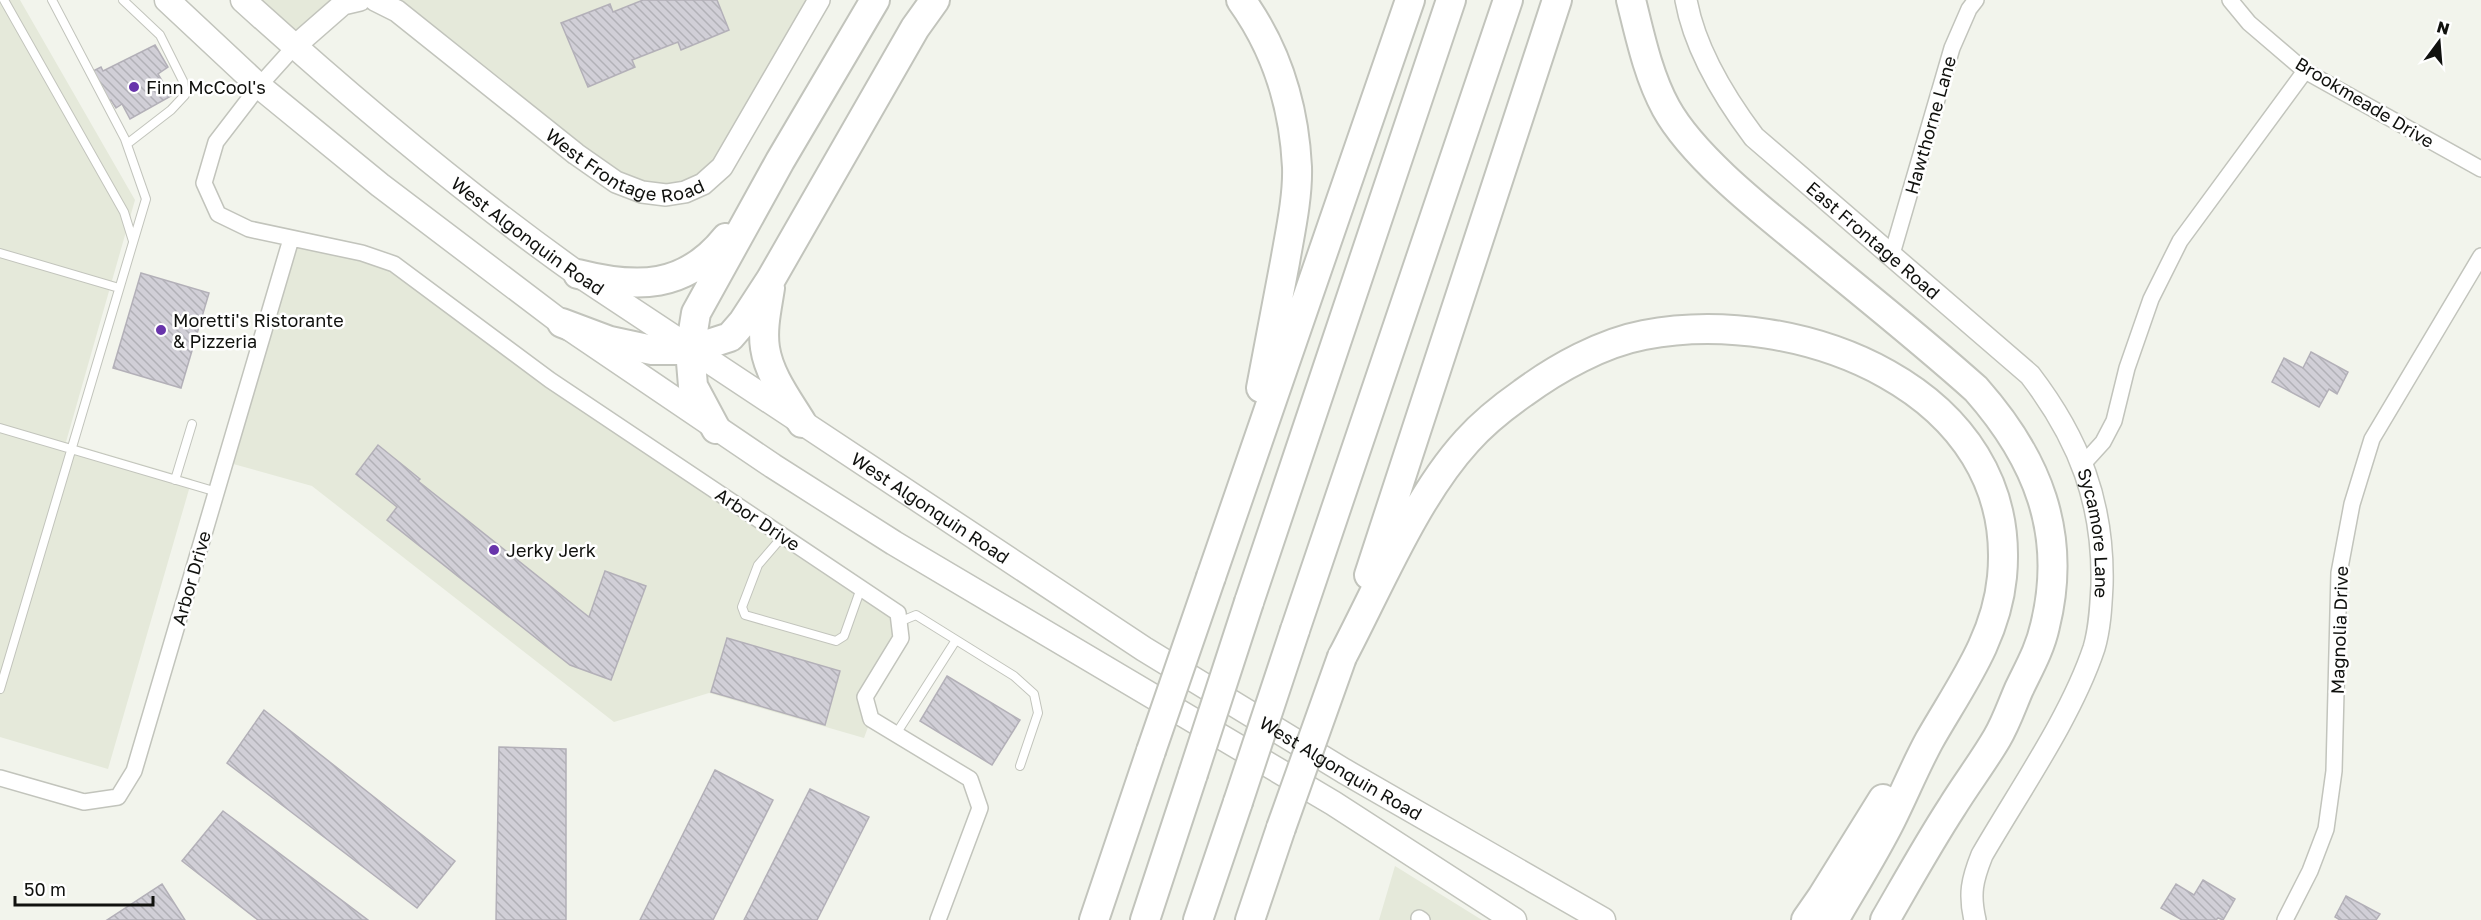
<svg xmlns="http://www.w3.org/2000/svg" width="2481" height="920" font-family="'Golos Text',sans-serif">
	<defs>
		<pattern id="building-back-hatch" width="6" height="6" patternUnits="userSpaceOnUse" patternTransform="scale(1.5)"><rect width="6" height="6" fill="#d1cfd7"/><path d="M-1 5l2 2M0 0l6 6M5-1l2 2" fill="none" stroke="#b2b1b7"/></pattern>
	</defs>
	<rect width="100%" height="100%" fill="#f2f4ec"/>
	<path fill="#e5e9da" d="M0 0H20L135 200 66 442 192 479 108 769 0 737Z
		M243 0H360L295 46Z
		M375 0H819L703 184 642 192Z
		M291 239 394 264 898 613 901 638 865 697 871 719 864 738 709 693 614 722 312 486 226 462Z
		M1395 866 1482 920H1379Z"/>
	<path fill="url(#building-back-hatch)" stroke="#b3b0b8" stroke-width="1.5" d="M643 0H717L729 30 681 50 678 42 632 60 635 67 588 87 561 23 610 4 613 12Z
		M155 45 168 67 158 74 171 96 130 119 122 104 116 108 111 100 109 101 93 71 101 67 103 71Z
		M141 273 209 293 181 388 113 368Z
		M2311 352 2348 372 2337 394 2329 389 2319 407 2272 382 2284 358 2303 368Z
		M378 445 420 479 418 481 589 617 605 571 646 586 611 680 570 665 387 520 397 507 356 474Z
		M727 638 840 671 825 725 711 692Z
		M947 676 1020 720 992 765 920 721Z
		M264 710 455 861 417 908 227 763Z
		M499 747 566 749V920H496Z
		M715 770 773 800 713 920H640Z
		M810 789 869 817 817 920H744Z
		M223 811 368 920H258L182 861Z
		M2203 880 2235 899 2223 920 2218 918 2216 920H2182L2161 908 2176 884 2194 895Z
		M162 884 185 920H107Z
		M2346 896 2380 914 2376 920H2340L2335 917Z"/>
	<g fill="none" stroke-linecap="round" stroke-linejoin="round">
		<defs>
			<path id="lane" d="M4 0 124 212 133 241
				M123 0 160 35 183 81 185 95 171 110 127 144
				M0 253 119 288
				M0 428 217 492
				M175 480 192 424
				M783 536 758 565 742 607 745 615 836 641 844 636 861 588
				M899 622 916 615 1014 676 1034 694 1038 713 1020 766
				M0 689 146 199 125 139 52 0
				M896 734 956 640"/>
			<path id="street" d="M2230 0 2249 23 2305 71 2481 169
				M295 46 259 86 216 142 204 183 218 214 249 229 362 253 394 264 550 380 898 613 901 638 865 697 871 719 970 779 980 808 938 920
				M1892 254 1952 48 1969 9 1976 0
				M2083 464 2103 442 2114 421 2127 368 2151 299 2180 241 2305 71
				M0 778 84 802 118 797 134 771 291 239
				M1419 918 1422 920
				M2285 920 2310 871 2326 829 2334 771 2339 573 2352 504 2372 439 2481 256"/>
			<g id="secondary">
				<path id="s1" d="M375 0 397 11 576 154 616 182 642 192 666 195 685 192 703 184 722 167 819 0"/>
				<path id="s2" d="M1686 0C1695 50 1724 97 1754 137L2030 375C2079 439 2104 503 2102 585 2101 605 2100 628 2094 648 2071 717 2019 791 1982 855 1972 880 1969 894 1975 920"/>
				<path d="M295 46 343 4 360 0"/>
			</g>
			<g id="primary">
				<path d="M167 0 259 86 380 185 562 323 773 466 894 543 1333 803 1514 920"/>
				<path id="s3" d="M243 0C350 97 461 191 578 274L1144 649 1344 771 1603 920"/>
			</g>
			<path id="highway" d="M1241 0C1277 50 1294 106 1297 167 1298 197 1290 233 1285 262 1277 304 1269 346 1261 388
				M1631 0C1640 36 1648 75 1666 108 1692 155 1756 206 1798 240 1857 289 1918 337 1976 389 2037 458 2068 533 2045 626 2040 649 2029 668 2019 689 2012 705 2006 723 1997 738 1983 762 1966 784 1952 807 1928 844 1907 882 1885 920
				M578 274C637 289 685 289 726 238
				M770 288C767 308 762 328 765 348 769 375 788 400 802 423
				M562 323 610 341 652 350H690L730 337 743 322 771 279 915 28 935 0
				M716 429 693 386 690 350 696 313 780 161 875 0
				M1369 575 1557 0
				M1211 577 1410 0
				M1249 602 1451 0
				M1295 630 1508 0
				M1342 657C1378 589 1415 498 1467 441 1483 423 1503 407 1523 393 1557 368 1602 343 1644 335 1797 305 2020 389 2002 577 1996 640 1959 688 1929 741 1915 767 1904 794 1891 820 1874 854 1853 887 1834 920
				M1094 920 1151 751
				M1145 920 1193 774
				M1198 920 1238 802
				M1250 920 1281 828
				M1806 920 1822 897 1883 799"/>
		</defs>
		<use href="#lane" stroke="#c2c4bc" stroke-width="10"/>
		<use href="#street" stroke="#c2c4bc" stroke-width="18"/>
		<use href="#secondary" stroke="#c2c4bc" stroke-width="24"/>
		<use href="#primary" stroke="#c2c4bc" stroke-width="27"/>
		<use href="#highway" stroke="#c2c4bc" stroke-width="32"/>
		<use href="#lane" stroke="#fff" stroke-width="8"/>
		<use href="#street" stroke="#fff" stroke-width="15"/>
		<use href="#secondary" stroke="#fff" stroke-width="21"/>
		<use href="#primary" stroke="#fff" stroke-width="24"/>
		<use href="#highway" stroke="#fff" stroke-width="28"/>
		<defs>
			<path id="highway-bridge" d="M1151 751 1211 577
				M1193 774 1249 602
				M1238 802 1295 630
				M1281 828 1342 657"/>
		</defs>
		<use href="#highway-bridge" stroke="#c2c4bc" stroke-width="32" stroke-linecap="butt"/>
		<use href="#highway-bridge" stroke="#fff" stroke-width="28"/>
	</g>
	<g fill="#6834ab" stroke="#fff" stroke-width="2">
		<circle cx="134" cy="87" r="6"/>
		<circle cx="161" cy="330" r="6"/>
		<circle cx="494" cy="550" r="6"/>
	</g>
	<g text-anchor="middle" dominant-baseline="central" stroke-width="5" stroke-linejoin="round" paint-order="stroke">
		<g font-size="18" fill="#10110e" stroke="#fff" text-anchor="start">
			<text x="146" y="87">Finn McCool's</text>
			<text x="173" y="320">Moretti's Ristorante<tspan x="173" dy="21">&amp; Pizzeria</tspan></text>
			<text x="506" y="550">Jerky Jerk</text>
		</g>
		<g font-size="18" fill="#10110e" stroke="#fff">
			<text transform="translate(2365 102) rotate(31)">Brookmeade Drive</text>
			<text transform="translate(1930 125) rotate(-74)">Hawthorne Lane</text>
			<text stroke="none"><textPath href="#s1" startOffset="306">West Frontage Road</textPath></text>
			<text stroke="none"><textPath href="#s3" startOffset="370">West Algonquin Road</textPath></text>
			<text stroke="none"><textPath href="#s2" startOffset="312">East Frontage Road</textPath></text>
			<text stroke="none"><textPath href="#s3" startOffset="856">West Algonquin Road</textPath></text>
			<text transform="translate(758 519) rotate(34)">Arbor Drive</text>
			<text stroke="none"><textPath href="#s2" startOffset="693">Sycamore Lane</textPath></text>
			<text transform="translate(191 578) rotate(-74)">Arbor Drive</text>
			<text transform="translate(2339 630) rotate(-88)">Magnolia Drive</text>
			<text stroke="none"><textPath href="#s3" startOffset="1342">West Algonquin Road</textPath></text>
		</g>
	</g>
	<g transform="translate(2439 42) rotate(16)" stroke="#ffffff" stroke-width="4.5" paint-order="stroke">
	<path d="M0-4.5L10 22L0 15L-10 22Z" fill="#10110e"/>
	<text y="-9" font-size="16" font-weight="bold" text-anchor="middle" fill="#10110e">N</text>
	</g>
	<path d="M15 896v9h138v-9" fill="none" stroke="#10110e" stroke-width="3"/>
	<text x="24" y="896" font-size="18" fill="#10110e" stroke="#ffffff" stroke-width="4.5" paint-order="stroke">50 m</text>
</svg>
